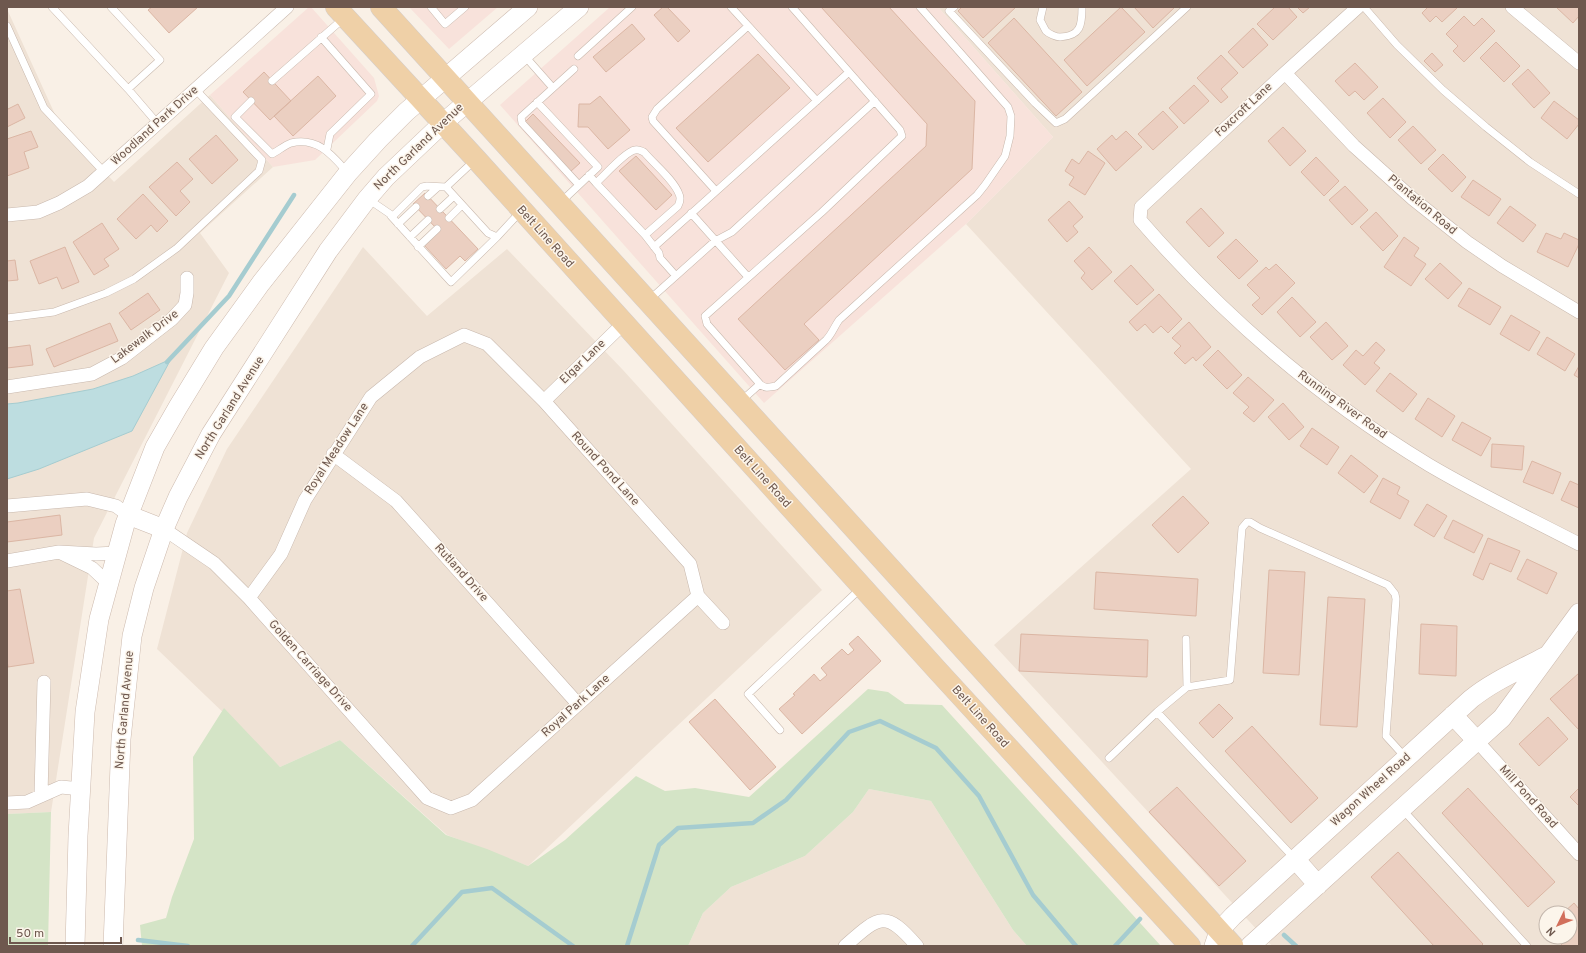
<svg xmlns="http://www.w3.org/2000/svg" width="1586" height="953" font-family="Overpass,sans-serif">
	<rect width="100%" height="100%" fill="#f9f0e6"/>
	<path fill="#efe2d5" fill-rule="evenodd" d="M938 7H1579V946H1272L994 645 1191 469 966 224 1053 137ZM1546 913H1570V937H1546Z
		M7 9 58 121 114 182 210 95 273 167 200 233 229 273 94 538 51 812 7 814Z
		M363 247 427 316 507 249 623 370 822 590 528 866 447 835 340 740 280 767 157 649 187 533 227 449Z
		M869 789 931 801 1013 930 1027 946H688L703 913 731 887 805 856 853 812Z"/>
	<path fill="#f8e2db" d="M309 7H311L374 78 379 96 377 101 315 160 273 167 210 95Z
		M409 7H498L449 49Z
		M610 7H938L1053 137 966 224 764 403 500 105Z"/>
	<path fill="#d4e4c6" d="M868 689 888 692 905 704 942 705 1161 946H1027L1013 930 931 801 869 789 853 812 805 856 731 887 703 913 688 946H142L140 925 166 918 172 897 194 839 193 757 224 708 280 767 340 740 446 835 487 849 528 866 565 840 636 776 665 791 695 788 749 797Z
		M51 812 48 946H7V814Z"/>
	<path fill="#bddde0" stroke="#a5ccd0" d="M171 359 132 431 39 469 7 479V404L18 403 93 389 133 376Z"/>
	<g fill="none" stroke-linecap="round" stroke-linejoin="round">
		<path stroke="#a5ccd0" stroke-width="4.5" d="M167 362 229 296 294 195
			M1284 935 1296 946
			M138 940 188 946
			M412 946 462 892 492 888 573 946
			M627 946 659 845 678 828 753 823 786 800 849 732 880 721 936 748 979 796 1033 895 1076 946
			M1115 946 1140 919"/>
	</g>
	<path fill="#ebcfc1" stroke="#dbb6a4" d="M152 7H198L169 33 148 10Z
		M663 7H667L690 31 678 42 654 15Z
		M821 7H889L975 101 972 169 804 324 819 340 785 370 738 319 926 146 927 124Z
		M962 7H1016L983 38 958 11Z
		M1121 7 1145 32 1087 86 1064 60Z
		M1134 7H1175L1153 28Z
		M1275 7H1288L1297 17 1273 40 1257 24Z
		M1297 7H1310L1303 13Z
		M1428 7H1457V8L1442 22 1436 16 1430 22 1422 13Z
		M1556 7H1579V16L1573 23Z
		M1464 16 1474 26 1482 18 1495 31 1464 62 1453 51 1458 46 1446 34Z
		M1014 18 1082 92 1056 116 988 43Z
		M632 24 645 39 606 72 593 57Z
		M1253 28 1268 45 1243 68 1228 52Z
		M1496 42 1520 66 1504 82 1480 58Z
		M1432 53 1443 65 1435 72 1424 61Z
		M758 54 790 88 708 162 676 128Z
		M1221 55 1238 73 1221 89 1228 97 1221 103 1197 78Z
		M1355 63 1378 87 1364 100 1355 91 1349 96 1335 81Z
		M1528 69 1550 93 1534 108 1512 84Z
		M264 72 291 101 270 120 243 92Z
		M318 76 336 96 293 136 274 116Z
		M1194 85 1209 101 1184 124 1169 108Z
		M600 96 630 130 608 149 588 127H578L579 104H590Z
		M1383 98 1406 122 1390 138 1367 113Z
		M1554 101 1579 120V124L1567 139 1541 118Z
		M18 104 25 118 7 127V107L8 109Z
		M1163 111 1178 127 1153 150 1138 134Z
		M533 114 580 163 570 172 524 123Z
		M1413 126 1436 150 1421 164 1398 140Z
		M1283 127 1306 151 1290 166 1268 141Z
		M31 131 38 147 24 152 29 168 7 176V139Z
		M1126 131 1142 147 1116 171 1097 149 1112 135 1116 140Z
		M216 135 238 160 212 184 189 159Z
		M1088 151 1105 163 1085 195 1069 185 1074 177 1065 171 1072 159 1079 164Z
		M1443 154 1466 177 1452 192 1428 169Z
		M636 156 672 195 656 210 619 171Z
		M1316 157 1339 181 1324 196 1301 172Z
		M177 162 193 179 180 191 190 202 176 216 149 187Z
		M1473 180 1501 199 1489 216 1461 197Z
		M1345 186 1368 210 1352 225 1329 200Z
		M425 193 478 249 465 261 460 256 446 269 424 245 437 229 413 204Z
		M143 194 168 221 157 232 151 225 136 239 117 219Z
		M1069 201 1083 217 1073 226 1078 232 1067 242 1048 220Z
		M1510 206 1536 225 1523 242 1497 223Z
		M1201 208 1224 233 1209 247 1186 222Z
		M1376 212 1398 236 1383 251 1360 227Z
		M102 223 119 249 104 259 109 266 94 275 73 242Z
		M1546 233 1561 239 1564 233 1579 240V244L1568 267 1537 252Z
		M1404 237 1419 248 1414 256 1426 264 1411 286 1384 267Z
		M1236 239 1258 261 1239 279 1217 257Z
		M65 247 79 282 62 289 57 277 39 284 30 261Z
		M1089 247 1112 272 1092 290 1081 278 1085 273 1074 261Z
		M15 260 18 280 7 281V261Z
		M1440 263 1462 283 1448 299 1425 279Z
		M1276 264 1295 283 1262 315 1252 305 1260 298 1247 285 1266 267 1269 270Z
		M1131 265 1154 290 1137 305 1114 281Z
		M1469 288 1501 307 1490 325 1458 306Z
		M148 293 160 310 131 330 119 313Z
		M1159 294 1182 319 1168 333 1161 326 1153 333 1145 324 1137 331 1129 322Z
		M1292 297 1316 322 1300 337 1277 312Z
		M1511 315 1540 332 1529 351 1500 334Z
		M1189 322 1211 347 1196 361 1193 357 1185 364 1174 353 1181 346 1172 338Z
		M1326 322 1348 346 1332 360 1310 337Z
		M110 323 118 341 54 367 46 349Z
		M1547 337 1575 354 1565 371 1537 354Z
		M1376 342 1385 350 1374 363 1380 368 1365 385 1343 365 1356 350 1363 356Z
		M30 345 33 365 7 368V348Z
		M1218 350 1242 375 1227 389 1203 365Z
		M1579 366V378L1574 375Z
		M1390 373 1417 394 1403 412 1376 391Z
		M1248 377 1274 400 1254 422 1243 413 1249 407 1233 393Z
		M1428 398 1455 416 1442 437 1415 419Z
		M1283 403 1304 427 1289 440 1268 417Z
		M1462 422 1491 438 1481 456 1452 440Z
		M1312 428 1339 447 1327 465 1300 446Z
		M1492 444 1524 446 1522 470 1491 467Z
		M1351 455 1378 476 1364 493 1338 473Z
		M1532 461 1561 473 1553 494 1523 482Z
		M1383 478 1400 487 1397 494 1409 501 1400 519 1370 502Z
		M1570 481 1579 485V508L1561 500Z
		M1183 496 1209 523 1178 553 1152 525Z
		M1427 504 1447 516 1434 537 1414 525Z
		M60 515 62 535 7 542V522Z
		M1453 520 1483 535 1474 553 1444 538Z
		M1488 538 1520 551 1511 572 1490 563 1483 580 1473 575Z
		M1527 559 1557 573 1547 594 1517 579Z
		M1269 570 1305 572 1299 675 1263 673Z
		M1096 572 1198 579 1196 616 1094 609Z
		M20 589 34 663 8 667 7 660V591Z
		M1328 597 1365 599 1357 727 1320 725Z
		M1421 624 1457 626 1456 676 1419 674Z
		M1021 634 1148 640 1147 677 1019 671Z
		M858 636 881 661 802 734 779 709 795 695 793 694 814 674 820 681 827 675 821 668 842 649 848 655 854 650 849 644Z
		M1579 673V730L1550 699Z
		M715 699 776 767 750 790 689 722Z
		M1219 704 1233 718 1213 738 1199 723Z
		M1548 717 1568 739 1539 766 1519 744Z
		M1252 726 1318 798 1291 823 1225 751Z
		M1177 787 1246 861 1219 886 1149 812Z
		M1468 788 1555 882 1528 907 1442 813Z
		M1579 788V806L1570 797Z
		M1398 852 1483 944 1481 946H1434L1371 877Z
		M1574 903 1579 909V946H1563L1554 937H1570V913H1563Z"/>
	<g fill="none" stroke-linecap="round" stroke-linejoin="round">
		<defs>
			<path id="lane" d="M52 7 128 89 158 124
				M111 7 160 60 128 89
				M431 7 445 24 465 7
				M731 7 817 101
				M954 7 949 11 1035 103 1056 123 1065 119 1187 7
				M1043 7 1040 20C1042 23 1044 28 1046 31 1049 34 1056 37 1060 37 1081 36 1082 25 1082 7
				M1364 7 1397 45 1443 90 1486 127 1530 162 1579 194
				M7 26 44 108 104 172
				M321 37 371 94 330 134 327 149
				M523 54 553 88 574 69
				M578 56 632 7
				M272 81 344 18
				M553 88 521 117 522 123 579 185 561 202
				M251 101 235 117 272 154C278 151 285 145 291 143 318 137 332 155 347 172
				M537 102 598 167 579 185
				M475 160 446 187 488 233 497 237 521 211
				M589 175 596 183 645 235 678 206C680 202 681 198 679 194 674 180 654 164 644 152 641 151 639 149 635 150 626 151 604 176 596 183
				M716 191 653 121 652 117 657 109 748 26
				M428 196 438 187
				M368 199 393 216 422 187 427 186 446 187
				M440 209 454 196
				M691 213 748 277
				M391 216 451 282 497 237
				M449 218 462 205
				M398 224 416 207
				M645 235 659 253 660 258 676 276
				M410 237 428 220
				M418 247 437 229
				M654 247 849 72
				M649 300 715 241 732 232 875 101
				M7 318 54 312 106 293 134 279 177 248 259 171 262 160 196 90
				M760 384 707 324 705 316 822 212 902 136 900 130 792 7
				M741 401 760 384C765 389 770 387 776 386L826 340C832 334 834 327 839 320L977 195 985 185 1005 156 1010 136 1011 116 1008 107 920 7
				M1186 639 1187 687
				M1157 712 1187 687 1230 680 1242 528 1247 522H1250L1260 528 1388 585 1395 594 1396 599 1386 736 1405 757
				M780 730 748 694 860 589
				M1109 758 1157 712 1295 859
				M1402 809 1527 946"/>
			<path id="street" d="M1358 7 1285 73 1141 207 1140 220C1223 316 1320 399 1429 465 1478 494 1529 518 1579 544
				M1512 7 1579 63
				M1285 73 1354 146 1413 199 1467 242 1502 266 1579 312
				M7 215 38 212 59 203 88 186 287 7
				M7 387 92 374 122 358 172 319 185 305 187 293V278
				M544 401 623 324
				M333 454 396 501 578 704
				M7 506 87 499 116 506 128 515
				M164 529 214 563 249 598 427 798 451 808 472 800 698 596
				M7 561 59 552
				M108 583 92 568 59 552 96 554 117 553
				M249 598 281 554 305 500 371 397 420 357 464 335 487 344 544 401 690 564 698 596 723 623
				M1477 741 1579 854
				M41 795 44 682
				M7 803 27 802 61 787 81 789
				M845 946C879 916 885 909 917 946"/>
			<path id="secondary" d="M128 515 164 529
				M1453 715 1477 741
				M1296 860 1318 885
				M75 946 78 836 85 712 99 619 125 524 155 447 178 407 214 348 261 283 348 173 378 140 406 112 528 7
				M113 946 121 739 132 636 144 588 164 529 178 497 211 434 328 251 367 199 386 177 443 123 579 7
				M1214 946 1219 931 1233 916 1471 699C1493 681 1520 670 1544 657
				M1250 946 1502 718 1579 613"/>
			<path id="primary" d="M336 7 476 159 938 671 1190 946
				M381 7 1233 946"/>
		</defs>
		<use href="#lane" stroke="#c8b8ad" stroke-width="8"/>
		<use href="#street" stroke="#c8b8ad" stroke-width="14"/>
		<use href="#secondary" stroke="#cdbaae" stroke-width="20"/>
		<use href="#primary" stroke="#d4cdca" stroke-width="22"/>
		<use href="#lane" stroke="#fff" stroke-width="7"/>
		<use href="#street" stroke="#fff" stroke-width="13"/>
		<use href="#secondary" stroke="#fff" stroke-width="19"/>
		<use href="#primary" stroke="#efd0a7" stroke-width="21"/>
	</g>
	<g text-anchor="middle" dominant-baseline="central" stroke-width="3" stroke-linejoin="round" paint-order="stroke">
		<g font-size="12" fill="#6e584e" stroke="#fcf5eb">
			<text transform="translate(1244 110) rotate(-43)">Foxcroft Lane</text>
			<text transform="translate(155 126) rotate(-42)">Woodland Park Drive</text>
			<text transform="translate(419 147) rotate(-44)">North Garland Avenue</text>
			<text transform="translate(1422 205) rotate(40)">Plantation Road</text>
			<text transform="translate(545 237) rotate(48)">Belt Line Road</text>
			<text transform="translate(145 337) rotate(-37)">Lakewalk Drive</text>
			<text transform="translate(583 362) rotate(-44)">Elgar Lane</text>
			<text transform="translate(1342 405) rotate(36)">Running River Road</text>
			<text transform="translate(230 408) rotate(-58)">North Garland Avenue</text>
			<text transform="translate(337 449) rotate(-57)">Royal Meadow Lane</text>
			<text transform="translate(605 469) rotate(48)">Round Pond Lane</text>
			<text transform="translate(762 477) rotate(48)">Belt Line Road</text>
			<text transform="translate(461 573) rotate(48)">Rutland Drive</text>
			<text transform="translate(310 666) rotate(48)">Golden Carriage Drive</text>
			<text transform="translate(576 706) rotate(-42)">Royal Park Lane</text>
			<text transform="translate(125 710) rotate(-85)">North Garland Avenue</text>
			<text transform="translate(980 717) rotate(48)">Belt Line Road</text>
			<text transform="translate(1371 790) rotate(-42)">Wagon Wheel Road</text>
			<text transform="translate(1528 797) rotate(48)">Mill Pond Road</text>
		</g>
	</g>
	<rect width="1586" height="953" fill="none" stroke="#6e584e" stroke-width="16"/>
	<g transform="translate(1558 925) rotate(227)"><circle r="19" fill="#fcf5eb" stroke="#c3b6ac"/>
	<path d="M0-3L7 15L0 10L-7 15Z" fill="#d26f5b"/>
	<text y="-6" font-size="11" font-weight="bold" text-anchor="middle" fill="#6e584e">N</text>
	</g>
	<path d="M10 937v6h111v-6" fill="none" stroke="#6e584e" stroke-width="2"/>
	<text x="16" y="937" font-size="12" fill="#6e584e" stroke="#fcf5eb" stroke-width="3" paint-order="stroke">50 m</text>
</svg>
